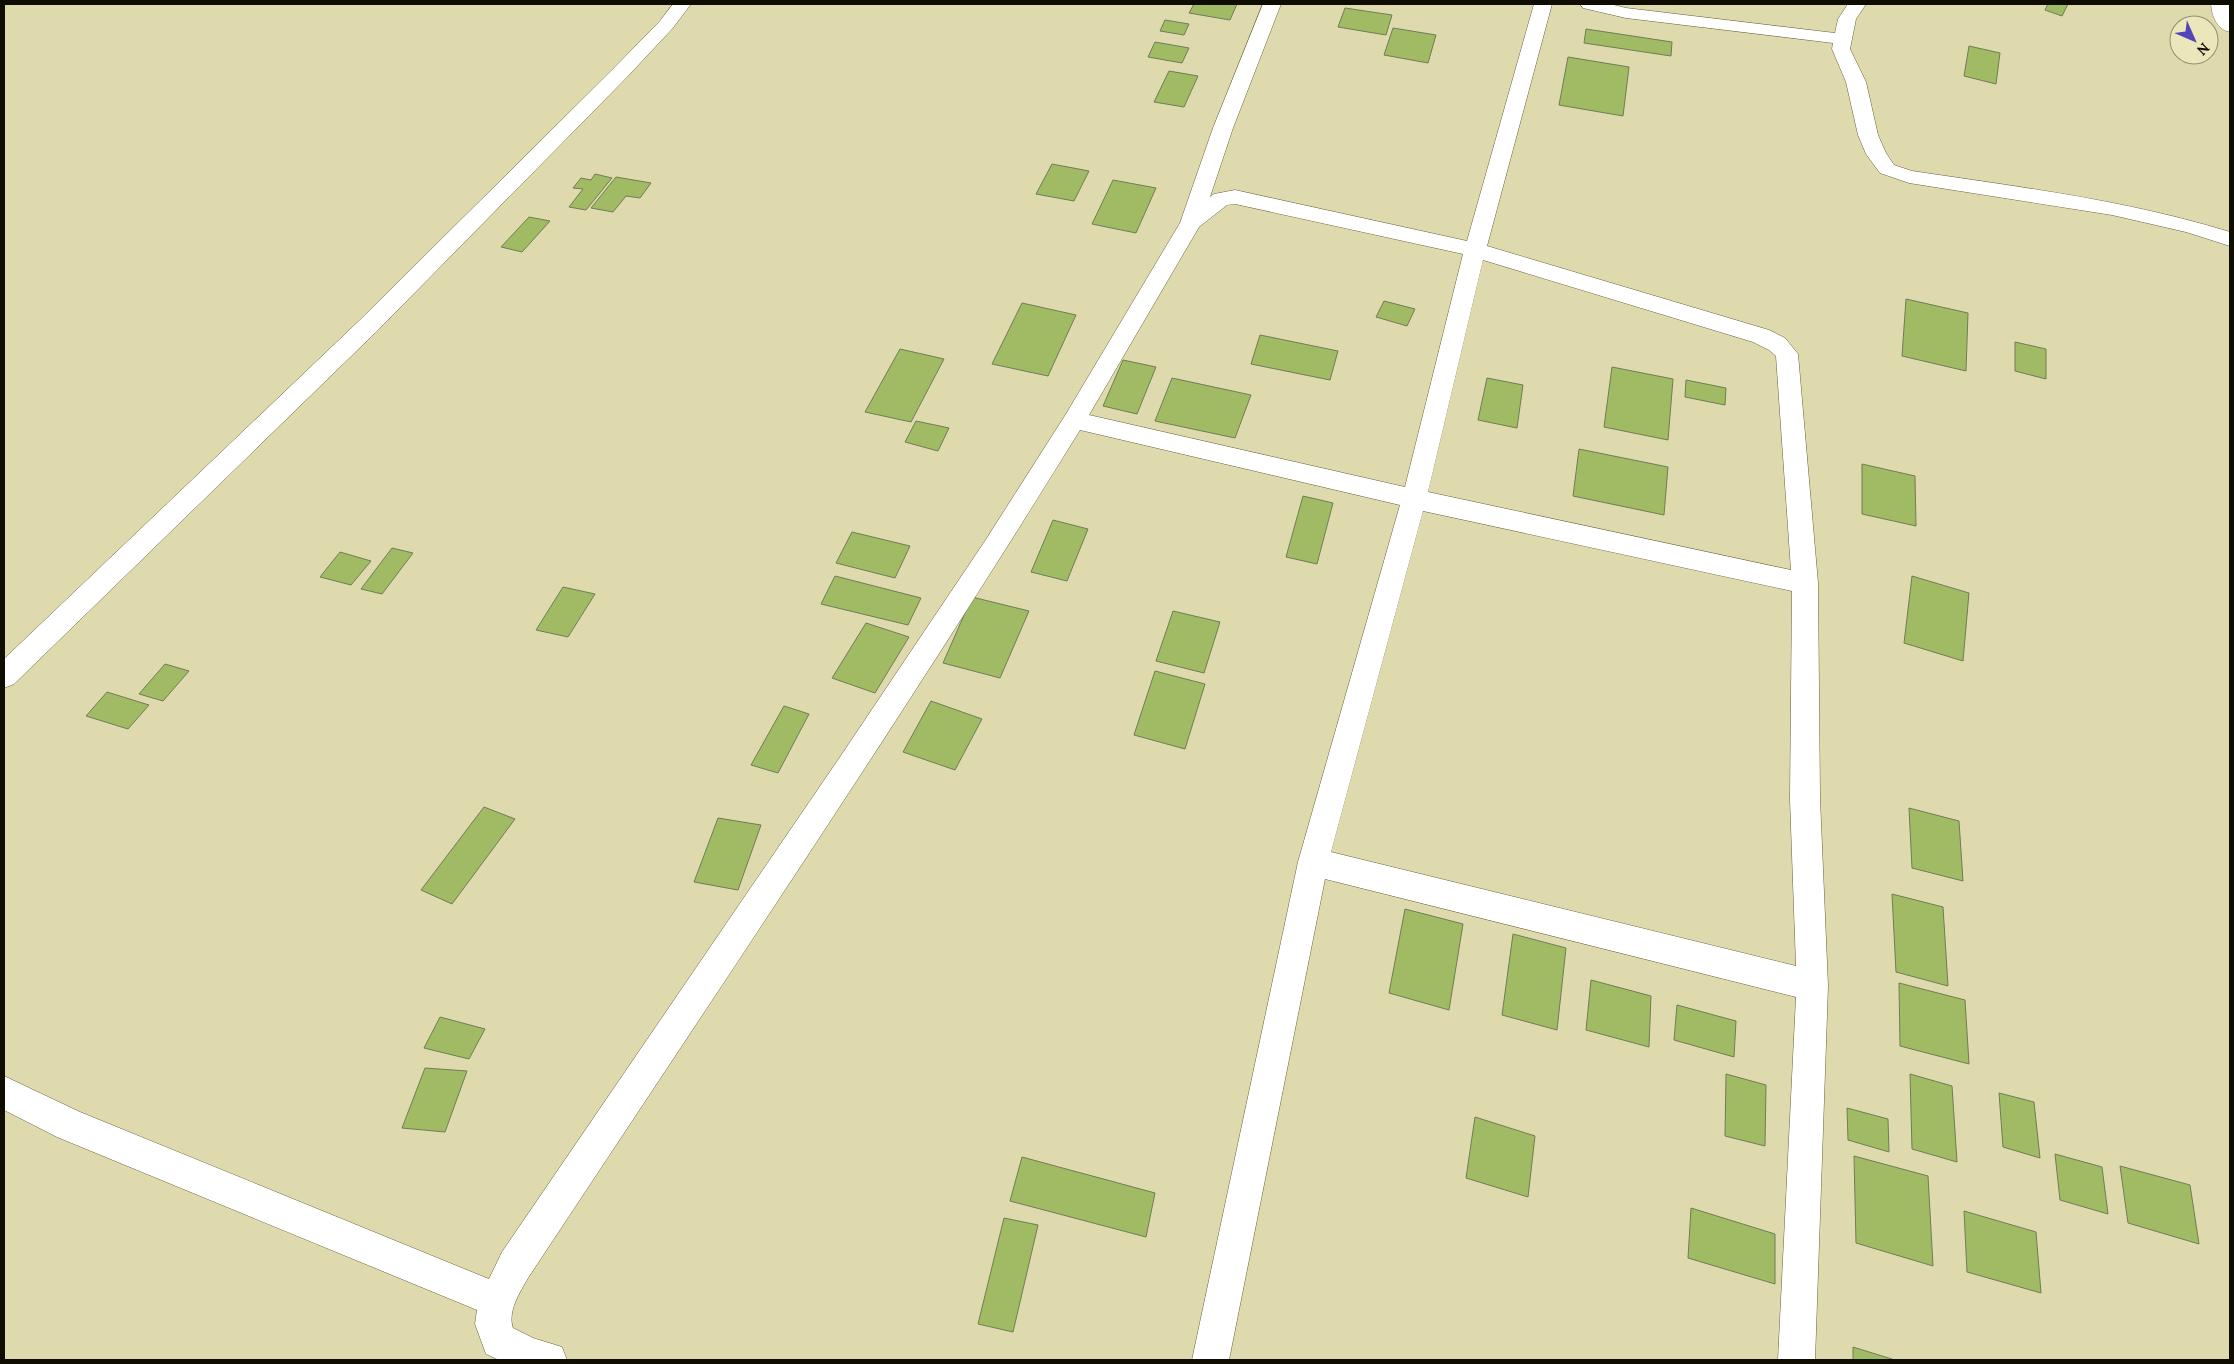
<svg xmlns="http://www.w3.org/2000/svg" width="2234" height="1364" font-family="Lora,serif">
	<rect width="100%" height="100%" fill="#dedaae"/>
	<path fill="#a1bb64" stroke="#707c56" d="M1194 4H1237L1230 20 1189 13Z
		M2048 4H2068L2062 16 2045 10Z
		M1345 8 1392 15 1386 35 1338 27Z
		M1165 20 1189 24 1184 35 1160 31Z
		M1393 28 1436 35 1428 63 1384 55Z
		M1586 29 1672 42 1671 56 1584 43Z
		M1155 42 1189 48 1182 63 1148 57Z
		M1969 46 2000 53 1996 84 1964 76Z
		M1568 57 1629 67 1623 116 1559 105Z
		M1169 71 1198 76 1184 107 1154 102Z
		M1052 164 1089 171 1074 201 1036 194Z
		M595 174 612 178 586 210 569 207 583 189 573 188 581 178 591 180Z
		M616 177 651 183 640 198 626 196 613 212 591 208Z
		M1113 180 1156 188 1136 233 1092 224Z
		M529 217 550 221 522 252 501 247Z
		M1906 299 1968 313 1966 371 1902 356Z
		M1384 301 1415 309 1407 326 1376 317Z
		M1022 303 1076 315 1048 376 992 364Z
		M1260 335 1338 351 1330 380 1251 364Z
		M2015 342 2046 349V379L2015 371Z
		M900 349 944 359 911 422 865 412Z
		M1123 360 1156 367 1137 414 1103 406Z
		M1612 367 1673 379 1668 440 1604 427Z
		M1172 378 1251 395 1235 438 1155 421Z
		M1487 378 1523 385 1517 428 1478 420Z
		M1686 380 1726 388 1725 405 1685 397Z
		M916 421 949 428 938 451 905 442Z
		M1579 449 1668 467 1664 515 1573 496Z
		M1862 464 1915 476 1916 526 1862 514Z
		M1303 496 1333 503 1317 564 1286 557Z
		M1053 520 1088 529 1067 581 1031 572Z
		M852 532 910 546 895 578 836 563Z
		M392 548 413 553 382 594 361 589Z
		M340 552 371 561 351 585 320 577Z
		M835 576 921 598 908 625 821 604Z
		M1912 576 1969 593 1963 661 1904 643Z
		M563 587 595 594 568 637 536 630Z
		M972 597 1029 611 1000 678 943 663Z
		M1173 611 1220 622 1204 673 1156 661Z
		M866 623 909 637 875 693 832 678Z
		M165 664 189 671 163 701 139 694Z
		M1155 671 1205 684 1185 749 1134 735Z
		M107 692 149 705 128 729 86 716Z
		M931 701 982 719 955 770 903 752Z
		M784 706 809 714 778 773 751 765Z
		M484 807 515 819 452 904 421 890Z
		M1909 808 1959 821 1963 881 1912 868Z
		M718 818 761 825 738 890 694 882Z
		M1892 894 1943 907 1948 986 1896 972Z
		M1405 909 1463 924 1449 1010 1389 993Z
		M1513 934 1566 948 1557 1030 1502 1015Z
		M1591 980 1651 996 1649 1047 1586 1030Z
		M1899 983 1965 1000 1969 1064 1900 1046Z
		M1677 1005 1736 1021 1734 1057 1674 1040Z
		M440 1017 485 1029 469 1059 424 1048Z
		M425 1068 467 1071 445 1132 402 1128Z
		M1726 1074 1766 1085 1765 1146 1725 1136Z
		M1910 1074 1952 1086 1957 1162 1912 1149Z
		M1999 1093 2034 1102 2040 1158 2003 1147Z
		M1847 1108 1888 1119 1889 1152 1848 1140Z
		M1475 1117 1535 1136 1528 1197 1466 1178Z
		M2055 1154 2102 1167 2108 1214 2060 1200Z
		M1854 1156 1928 1176 1933 1266 1856 1243Z
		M1022 1157 1155 1193 1146 1237 1010 1201Z
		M2120 1166 2190 1185 2199 1244 2128 1223Z
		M1691 1208 1775 1234V1284L1688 1258Z
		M1964 1211 2036 1232 2041 1293 1967 1272Z
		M1004 1218 1038 1225 1013 1332 978 1324Z
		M1853 1347 1895 1360H1853Z"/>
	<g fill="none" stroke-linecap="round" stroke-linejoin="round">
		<defs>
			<path id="street" d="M673 4H691L672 29 627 77 377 331 14 684 4 688V659L361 319 613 69 660 21Z
				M1263 4H1281L1233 128 1210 197 1214 194 1235 190 1467 241 1534 4H1552L1487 246 1769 330 1785 338 1798 354 1818 583 1820 799 1828 986 1815 1360H1778L1796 997 1325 879 1229 1360H1192L1298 862 1400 505 1080 430C903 717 714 996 528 1278 520 1292 507 1312 513 1328L533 1338 562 1347 567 1360H499L486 1354 475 1324 477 1310 57 1137 4 1110V1076L80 1112 489 1279 502 1252 838 760 985 541 1066 414 1180 223 1213 128ZM1235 204 1463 254 1405 487 1089 415 1199 227 1227 205ZM1483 260 1753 342 1769 350 1776 356 1791 570 1428 492ZM1423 511 1792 591 1790 799 1796 966 1331 852Z
				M1580 4H1610L1626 8 1835 33 1838 19 1848 4H1866L1856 19 1850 49 1866 82 1878 135 1886 153 1894 165 1912 171C2019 187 2126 200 2230 232V246L2186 232 2112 215 1909 183 1880 173 1866 154 1858 135 1846 82 1832 49 1833 43 1626 18 1583 8Z
				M2211 4H2229L2230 32C2217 29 2212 17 2211 4Z"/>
		</defs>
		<use href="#street" stroke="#66623a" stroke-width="1"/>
		<use href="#street" fill="#fff" fill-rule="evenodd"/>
	</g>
	<rect width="2234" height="1364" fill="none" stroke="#0f0d01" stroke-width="10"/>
	<g transform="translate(2194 40) rotate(135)"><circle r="24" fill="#ebe7bb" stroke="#939071"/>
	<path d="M0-4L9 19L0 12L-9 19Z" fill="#5344bc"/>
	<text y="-8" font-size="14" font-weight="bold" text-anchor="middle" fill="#0f0d01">N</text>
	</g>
</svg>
